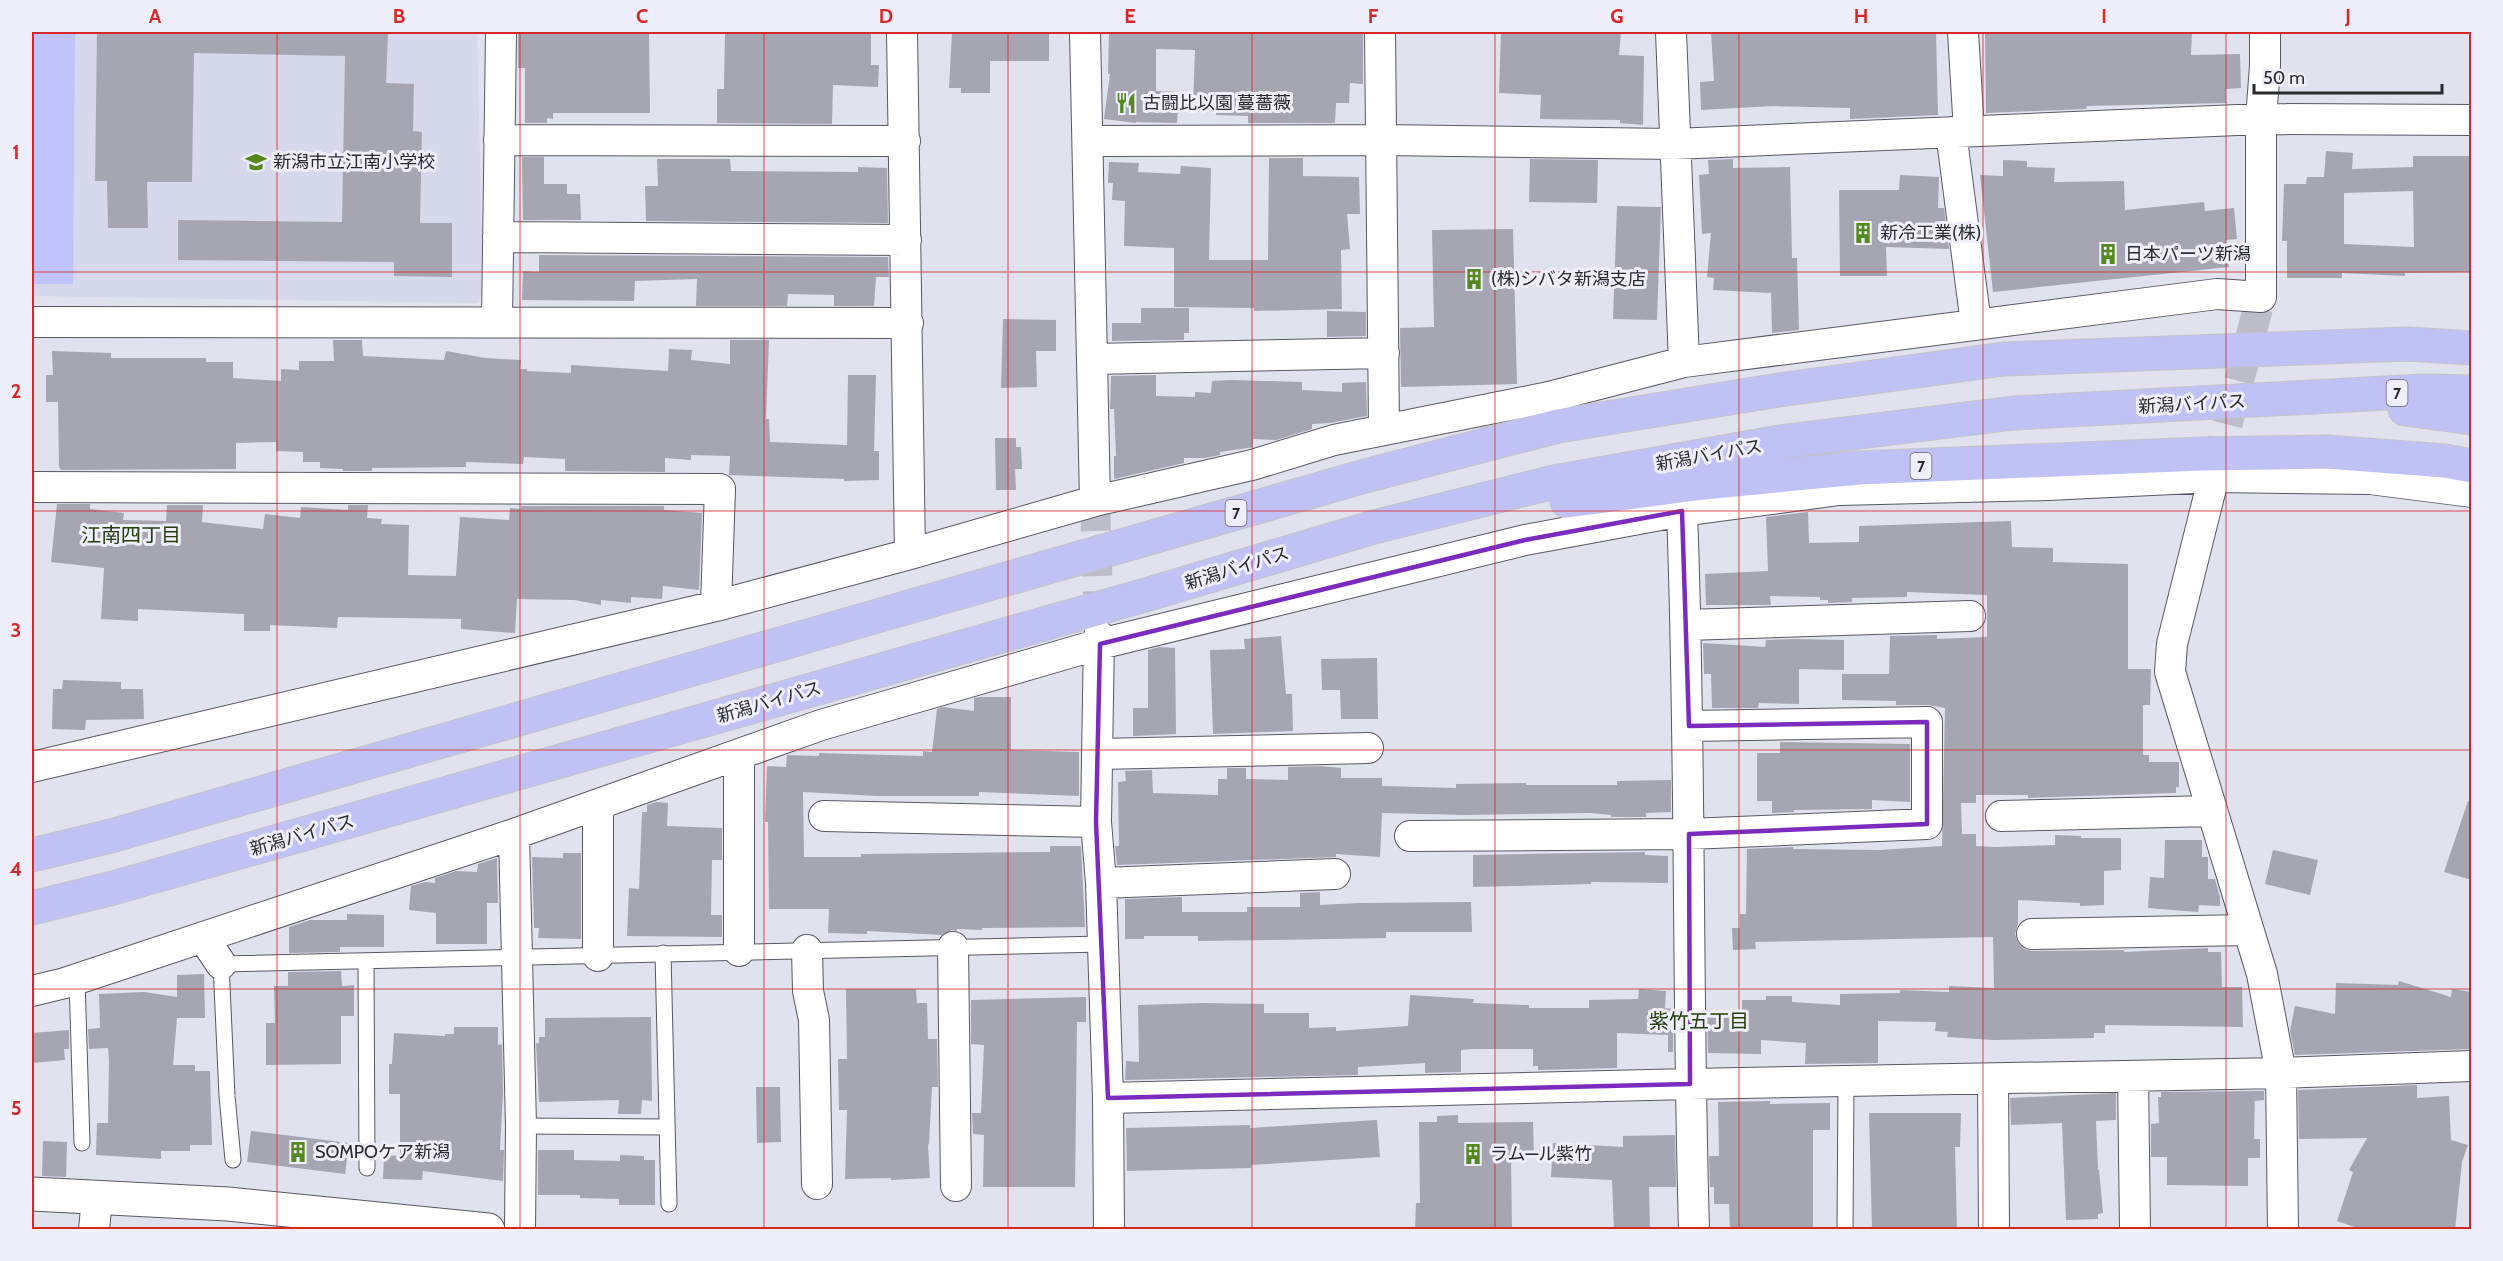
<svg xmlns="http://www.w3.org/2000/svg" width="2503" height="1261" font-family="Cabin,'Noto Sans JP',sans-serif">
	<rect width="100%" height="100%" fill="#e0e2ee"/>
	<path fill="#d6d8eb" d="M32 32H477L483 293 477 303 32 296Z"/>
	<path fill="#c1c3fd" d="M32 32H75L73 284H32Z"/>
	<path fill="#a5a6b2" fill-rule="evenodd" d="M97 32H388L386 83 414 84 413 131 422 132 420 223H452V277L394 276V262L178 260V220L342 222 345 56 194 53 192 182H147L148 228H108L107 181H95Z
		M518 32H649L650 113H553V119L547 118V123H525V68H518Z
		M725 32 871 33V65H879L878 87 833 85 832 124 717 123V89H724Z
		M952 32H1049V61H990V93H961V88H949Z
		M1109 32H1363V84L1350 83 1349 103H1336L1335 123H1248V116L1216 115V106L1193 105 1195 50 1156 49V91L1179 92 1177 123 1136 122V123L1104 119 1110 74H1108Z
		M1501 32H1621L1619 55 1644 56 1643 125 1620 123V120L1540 119 1541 95 1499 93Z
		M1711 32H1936L1938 115 1850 119V108L1773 106 1701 110 1700 82 1714 81Z
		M2002 32H2192L2191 55 2240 54 2241 88 2226 89V103L2087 106 2086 109 1986 113 1985 33Z
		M2326 151 2353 153 2352 169 2413 167V156H2472V272L2405 273V276L2342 273V278H2287V241H2282L2284 184H2306L2307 177H2324ZM2413 191 2414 247 2344 244V193Z
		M522 157H544V184H567V194H580L581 220H523Z
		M1269 158H1303V176L1359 177 1360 214H1347L1350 249 1341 250 1342 309 1254 311V308L1174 307V248L1124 246 1125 201 1112 200 1113 183H1108L1109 162 1139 163 1138 172 1180 174 1181 166 1211 168 1209 260H1268Z
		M657 159H730L731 171 858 172V167L887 168 888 223 646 221 645 186H658Z
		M1530 159 1598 160 1597 203 1529 202Z
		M1733 159V168L1790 167 1792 258H1797L1799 330 1772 333 1771 293 1713 290 1714 278 1707 277 1711 233 1702 234 1699 175 1709 174 1708 160Z
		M2003 160 2027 161V167L2055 168 2054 182 2124 181 2125 210 2204 202 2205 211 2234 208 2237 239 2226 240 2229 267 1993 292 1980 175 2003 176Z
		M1900 175 1939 177 1938 208H1944L1949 249 1886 247 1887 276H1840L1839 190H1899Z
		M1617 206 1661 207 1657 320 1613 319Z
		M1513 229 1517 384 1401 387 1400 328 1434 327 1432 230Z
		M539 255 888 257 889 277H876L874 306H834V295L788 294 787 306H696L697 279 635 281 634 301 522 300 523 271 539 272Z
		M1141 308H1189V333H1184V340L1112 341V323H1141Z
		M1327 311 1366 312V336L1327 337Z
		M1003 319 1056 320V351H1036L1037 387 1001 388Z
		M333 340H362L363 356 444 360 446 351 485 358 521 360 520 369H527V371L571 373V365L668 371 669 349 692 350 691 360 730 364V340H769L766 419H769L770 442 847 445 848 375H876L874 451H879V480L844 481V479L729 475 730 456 691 455V460L665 458V472L565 471V459L524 457 523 464 466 462V467L372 468V471H343V469L320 468V462H303V452L276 451V442L236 443V469L61 470 59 467 58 402H46V375H53L52 351 111 353V358H206V362H233V378L281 381V369L299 370V361H334Z
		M1156 375V396L1195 397V392L1211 393 1212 381 1231 380 1302 382V390L1342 392V383L1366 382 1367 416 1330 423 1312 424V429L1276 440 1253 439V447L1248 448 1220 452V455L1205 458H1184V463L1114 479V456H1116L1114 409H1110L1111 376Z
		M995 438H1016V447H1021L1022 469H1015L1016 490H996Z
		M57 504H90V509L124 513 123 520 166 521 167 505H203L202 522 263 529 265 514 300 518 301 507 348 510V505H368L367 518 382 519 381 524 409 525 408 575 456 576 460 517 509 520 510 508 521 509V506H664V510L702 513 699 590 663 586 662 599 631 597V603L601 600V605L574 600 517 599 515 633 461 629V619L338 617 337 628 270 625V631H244V614L138 609V621L101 619 104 568 51 562Z
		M1808 512 1809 543 1859 542V526L2011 521 2012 547 2053 548V562L2128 564V669H2151L2150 705H2143V755H2149V762H2179V787H2176V793L2028 798V795H1976V803H1961L1962 834H1976V846L1995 847 2055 845V835L2081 836V838H2121V870L2104 871V905L2080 906V903L2018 900V924L2015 934 2018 943 2024 949 2032 951 2124 950V952L2208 948V952H2221L2222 987H2242L2243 1027 2105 1025V1033H2094V1038L1994 1040 1947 1037 1948 1032 1935 1031 1936 1022 1878 1021V1063L1805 1064 1806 1043 1761 1040V1054L1708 1053 1707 1017H1742V1000H1766V996H1792V1002L1840 1005V994L1900 993V990L1949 992V986L1994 988 1993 937 1755 942 1756 949 1733 950 1732 928H1740V914H1746L1747 849 1793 847V849L1879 850 1942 846 1945 708 1927 705H1896V701L1842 700V674H1889L1890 636 1937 635V639L1987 637V595L1907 592V597L1852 598V602L1828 603V600H1820V597L1770 596 1771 605H1706L1705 574 1768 571 1766 517Z
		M1281 636 1286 694H1292L1293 731 1213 734 1210 650 1245 649 1244 639Z
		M1794 639 1844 640V670L1799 669V704L1759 703 1758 708H1712L1711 674H1704L1703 643 1765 647 1766 640Z
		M1159 647 1175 648 1176 734 1133 736V708H1148V650Z
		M1377 658 1378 719H1341L1340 690H1322L1321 659Z
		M63 680 121 682V689H143L144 719 86 720 85 730 52 729 53 689H62Z
		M980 697H1011V750L1079 752V796L979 792V796H877L803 792 804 857H861V854L1050 852V846H1081L1085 927 982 928V930L957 929V931L952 930 942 935 867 931V934L828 933 829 909H769L768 822H765L767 766 786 767 787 755 819 756V753L923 756V751L932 752 937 709 943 707 974 711V698Z
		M1780 742 1910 744V802L1872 800V809L1794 810V812L1772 813V801H1757V753H1780Z
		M1320 766 1341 768V778H1382V786L1456 788V784L1526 783V785H1617V781L1671 780V812L1646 813V817H1611V815L1590 813 1465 815 1382 813 1380 857 1336 854V857L1117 865 1115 846H1119L1118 782 1126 781 1125 771 1152 770 1153 793 1218 795V779H1227V768H1246V779L1288 780V767Z
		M2468 801H2472V880L2444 872Z
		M656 802 668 803 667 826 722 828V860H712L711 915H722V937L627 936 629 888 639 889 642 812H647V805Z
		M2165 840H2202V857H2208V879H2215L2220 897V906L2199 905 2198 912 2148 908 2150 877 2164 878Z
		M2273 850 2318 860 2310 895 2265 884Z
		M1645 852V855L1668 856V883L1591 882V884L1473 887V855Z
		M563 853H581V939L538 938 539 928H534L532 857 563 858Z
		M497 858 498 903H487V944H436V913L409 910 411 886 425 882 435 883V878L456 871 477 872 478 864Z
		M1320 892V905L1359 903 1471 902 1472 932H1386V938L1332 939 1198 941V936H1144V939H1125V899L1182 897V912H1247V907H1300V893Z
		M347 914 384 915V947H340V952L289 953V927L310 920H347Z
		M341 971 342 986 354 985V1016H341V1064L266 1065V1023H275L274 986H288V972Z
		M204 974 205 1018H177L173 1065H195V1071H210L212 1145H190V1151H161V1159L96 1155 97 1123H108L109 1060 108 1048 89 1049 88 1029 100 1028 99 994 144 992 177 997V975Z
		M2399 981 2451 997 2452 989 2472 992V1049L2295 1055 2290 1031 2295 1006 2335 1014 2336 983 2398 985Z
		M846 989H916L917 1003H927L928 1039H937L938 1087H932L929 1144 928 1145 930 1178 891 1180V1178L845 1179 847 1110H839L838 1059H847Z
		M1639 989 1666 991 1665 1008 1673 1009V1052H1668V1035L1617 1033V1068L1538 1070V1066H1533V1049H1472L1461 1050V1072L1425 1073V1063L1358 1067V1075L1125 1080 1126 1061 1139 1062 1138 1005 1204 1003 1264 1004V1013H1309V1028L1336 1027V1031L1408 1026 1410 995 1474 999 1473 1003 1529 1005V1008H1589V1000L1638 999Z
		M1086 997V1022H1077L1075 1187H983L984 1135 973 1134 972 1113H981L984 1045 971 1044V1000Z
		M651 1017 652 1101 642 1100 641 1114H618L619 1100 539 1102 536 1043H539V1037H545V1018Z
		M454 1027H498V1045L502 1044 503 1093 500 1150H504L503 1181 423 1171 422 1180 383 1179 384 1155 400 1156V1094H389V1064H392L394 1033 445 1036V1034H454Z
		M69 1030V1049H64L65 1060 32 1063V1033Z
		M2417 1085V1098L2449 1096 2451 1140 2468 1145 2462 1162 2455 1230H2363L2337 1221 2353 1172 2349 1170 2367 1138 2299 1139 2298 1090Z
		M756 1087H780L781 1142 757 1143Z
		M2255 1091H2264V1100L2255 1101Z
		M2255 1091 2254 1139H2260V1158H2248V1186L2167 1185V1157H2151V1124L2159 1123 2158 1097H2161V1092Z
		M2116 1093V1120L2096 1121 2098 1170H2099L2103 1213 2098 1214V1219L2066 1220 2062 1123 2011 1125 2010 1098Z
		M1770 1101V1104L1830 1103V1130H1813V1230H1730L1729 1204H1714V1187H1710L1709 1156H1719L1718 1102Z
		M1869 1113H1961L1960 1147H1955L1957 1230H1872Z
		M1458 1115V1123L1533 1122 1534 1157H1511L1512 1230H1415L1416 1203H1420L1419 1122H1437V1116Z
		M1377 1120 1380 1157 1251 1165V1168L1127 1171 1126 1128 1250 1125V1128Z
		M251 1131 349 1143 345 1174 247 1162Z
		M1675 1135 1676 1187H1649L1650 1230H1614L1612 1180 1551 1177 1553 1143 1623 1147V1136Z
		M43 1141 67 1142 66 1177 42 1176Z
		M538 1150H574V1160L620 1161V1155L644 1156V1160H655V1205H619V1199L580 1198V1195H538Z"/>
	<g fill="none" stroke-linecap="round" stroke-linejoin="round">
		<path stroke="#bcbdc8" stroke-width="30" stroke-dasharray="30 15" stroke-linecap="butt" d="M2216 468 2261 297
			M1095 501 1099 633"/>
		<defs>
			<path id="service" d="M663 953 669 1204
				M366 961 367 1168
				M77 979 82 1143
				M521 1126 666 1127
				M233 1160 227 1096 221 964 1102 944
				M1845 1230 1846 1081"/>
			<path id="minor" d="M902 32 910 554
				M1085 32 1095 501
				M1380 32 1384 429
				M1671 32 1684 362
				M1963 32 1969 131
				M1951 132 1976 324
				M499 140 905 141
				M1089 141 1383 140 1674 144 2261 119 2472 120
				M498 237 906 240
				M32 322 908 323
				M497 322 501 32
				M1092 359 1384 353
				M2216 468 2172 644 2170 672 2262 974 2281 1073 2283 1230
				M32 487 720 489 716 606
				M1682 511C1691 750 1687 990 1694 1230
				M1686 625 1970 616
				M1099 636 1096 822 1101 883 1108 1098 1109 1230
				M739 754V951
				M1098 754 1368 748
				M32 767 716 606 910 554 1095 501 1252 465 1334 440 1549 397 1684 362 2217 294 2261 297V119L2265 66V32
				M598 805V956
				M824 816 1096 822
				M2001 816 2212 811
				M514 834 521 1126 520 1230
				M1410 836 1689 834 1927 824V722L1689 726
				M1101 883 1335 874
				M2032 934 2248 930
				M203 937 221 964
				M953 947 956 1186
				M807 950 808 991 814 1020 817 1184
				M32 991 65 983 514 834 821 725 1100 644 1525 540 1682 511 1839 490 2048 485 2214 477 2370 479 2472 492
				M2133 1076 2135 1230
				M1993 1079 1994 1230
				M1108 1098 1690 1084 2281 1073 2472 1066
				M94 1230 97 1198"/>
			<path id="tertiary" d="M32 1194 228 1204 488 1230"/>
			<path id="trunk" d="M2405 409 2472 418
				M1567 501 1703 483 1859 468 2202 454 2327 452 2445 461 2472 466
				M32 855 111 836 1365 476 1558 426 1779 390 2004 359 2408 344 2472 348
				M32 908 113 888 1142 596 1374 527 1554 482 1780 442 2014 413 2423 391 2472 392"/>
		</defs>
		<use href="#service" stroke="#585863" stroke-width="17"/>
		<use href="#minor" stroke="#585863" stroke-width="32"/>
		<use href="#tertiary" stroke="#585863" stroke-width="35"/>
		<use href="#trunk" stroke="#c3c4c5" stroke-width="35"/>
		<use href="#service" stroke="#fff" stroke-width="15"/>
		<use href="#minor" stroke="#fff" stroke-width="30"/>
		<use href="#tertiary" stroke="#fff" stroke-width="33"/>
		<use href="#trunk" stroke="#c0c2f6" stroke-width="33"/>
	</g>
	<path fill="none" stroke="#7b2cbf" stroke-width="4.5" stroke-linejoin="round" d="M1682 511 1689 726 1927 722V824L1689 834 1690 1084 1108 1098 1096 822 1100 644 1525 540Z"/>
	<path fill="none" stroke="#d62828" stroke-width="1.5" stroke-opacity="0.55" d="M277 32V1230M520 32V1230M764 32V1230M1008 32V1230M1252 32V1230M1495 32V1230M1739 32V1230M1983 32V1230M2226 32V1230M32 272H2472M32 511H2472M32 750H2472M32 989H2472"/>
	<defs>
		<symbol id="restaurant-bare" viewBox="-9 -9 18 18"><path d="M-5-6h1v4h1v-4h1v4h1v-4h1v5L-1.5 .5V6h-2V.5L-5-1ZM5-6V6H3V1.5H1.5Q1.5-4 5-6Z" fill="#55881e" stroke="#eeeffb" stroke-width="2.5" paint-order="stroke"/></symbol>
		<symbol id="school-bare" viewBox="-9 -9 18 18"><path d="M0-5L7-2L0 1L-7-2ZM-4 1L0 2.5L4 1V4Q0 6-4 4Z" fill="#55881e" stroke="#eeeffb" stroke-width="2.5" paint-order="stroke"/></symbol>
		<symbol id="building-bare" viewBox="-9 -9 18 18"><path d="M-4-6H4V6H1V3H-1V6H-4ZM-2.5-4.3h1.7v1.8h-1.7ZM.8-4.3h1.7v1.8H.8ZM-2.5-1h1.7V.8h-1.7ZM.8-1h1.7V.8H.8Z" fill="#55881e" stroke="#eeeffb" stroke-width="2.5" paint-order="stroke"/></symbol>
	</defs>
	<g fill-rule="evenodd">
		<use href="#restaurant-bare" x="1111" y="88" width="30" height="30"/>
		<use href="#school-bare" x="241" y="147" width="30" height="30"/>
		<use href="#building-bare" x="1848" y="218" width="30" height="30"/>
		<use href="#building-bare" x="2093" y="239" width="30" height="30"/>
		<use href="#building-bare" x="1459" y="264" width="30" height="30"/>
		<use href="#building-bare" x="283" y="1137" width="30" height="30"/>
		<use href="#building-bare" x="1458" y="1139" width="30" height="30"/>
	</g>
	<g text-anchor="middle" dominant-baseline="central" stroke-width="6" stroke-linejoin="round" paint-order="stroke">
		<g fill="#eeeffb" stroke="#65666c" stroke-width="1.5">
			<rect x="2386.5" y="380" width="21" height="26" rx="4.5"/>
			<rect x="1910.5" y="453" width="21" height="26" rx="4.5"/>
			<rect x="1225.5" y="500" width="21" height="26" rx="4.5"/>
		</g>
		<g font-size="16" font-weight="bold" fill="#2a2b2f">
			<text x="2397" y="393">7</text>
			<text x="1921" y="466">7</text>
			<text x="1236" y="513">7</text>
		</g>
		<g font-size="18" fill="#2a2b2f" stroke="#eeeffb" text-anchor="start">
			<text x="1143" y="103">古闘比以園 蔓薔薇</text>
			<text x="273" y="162">新潟市立江南小学校</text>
			<text x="1880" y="233">新冷工業(株)</text>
			<text x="2125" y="254">日本パーツ新潟</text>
			<text x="1491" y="279">(株)シバタ新潟支店</text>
			<text x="315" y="1152">SOMPOケア新潟</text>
			<text x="1490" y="1154">ラム―ル紫竹</text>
		</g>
		<g font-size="18" fill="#2a2b2f" stroke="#eeeffb">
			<text transform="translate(2192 404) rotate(-3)">新潟バイパス</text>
			<text transform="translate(1709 455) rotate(-10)">新潟バイパス</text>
			<text transform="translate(1237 568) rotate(-17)">新潟バイパス</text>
			<text transform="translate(769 702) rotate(-16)">新潟バイパス</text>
			<text transform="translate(302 835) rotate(-16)">新潟バイパス</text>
		</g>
		<g font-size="20" fill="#243d0b" stroke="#eeeffb">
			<text x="131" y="535">江南四丁目</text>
			<text x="1699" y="1021">紫竹五丁目</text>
		</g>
	</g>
	<rect width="2503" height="1261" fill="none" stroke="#eeeffb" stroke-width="66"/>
	<path d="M2254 84v9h188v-9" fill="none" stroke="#2a2b2f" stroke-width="3"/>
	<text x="2263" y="84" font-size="18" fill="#2a2b2f" stroke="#eeeffb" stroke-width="4.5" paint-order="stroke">50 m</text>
	<rect x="33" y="33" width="2437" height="1195" fill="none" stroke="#d62828" stroke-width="2"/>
	<g font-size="20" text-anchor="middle" font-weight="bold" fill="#d62828">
		<text x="155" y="23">A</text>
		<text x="399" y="23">B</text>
		<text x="642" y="23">C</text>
		<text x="886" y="23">D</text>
		<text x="1130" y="23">E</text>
		<text x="1373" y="23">F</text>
		<text x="1617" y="23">G</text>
		<text x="1861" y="23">H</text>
		<text x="2104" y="23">I</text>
		<text x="2348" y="23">J</text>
		<text x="16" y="159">1</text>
		<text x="16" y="398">2</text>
		<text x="16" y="637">3</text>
		<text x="16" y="876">4</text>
		<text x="16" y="1115">5</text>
	</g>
</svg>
